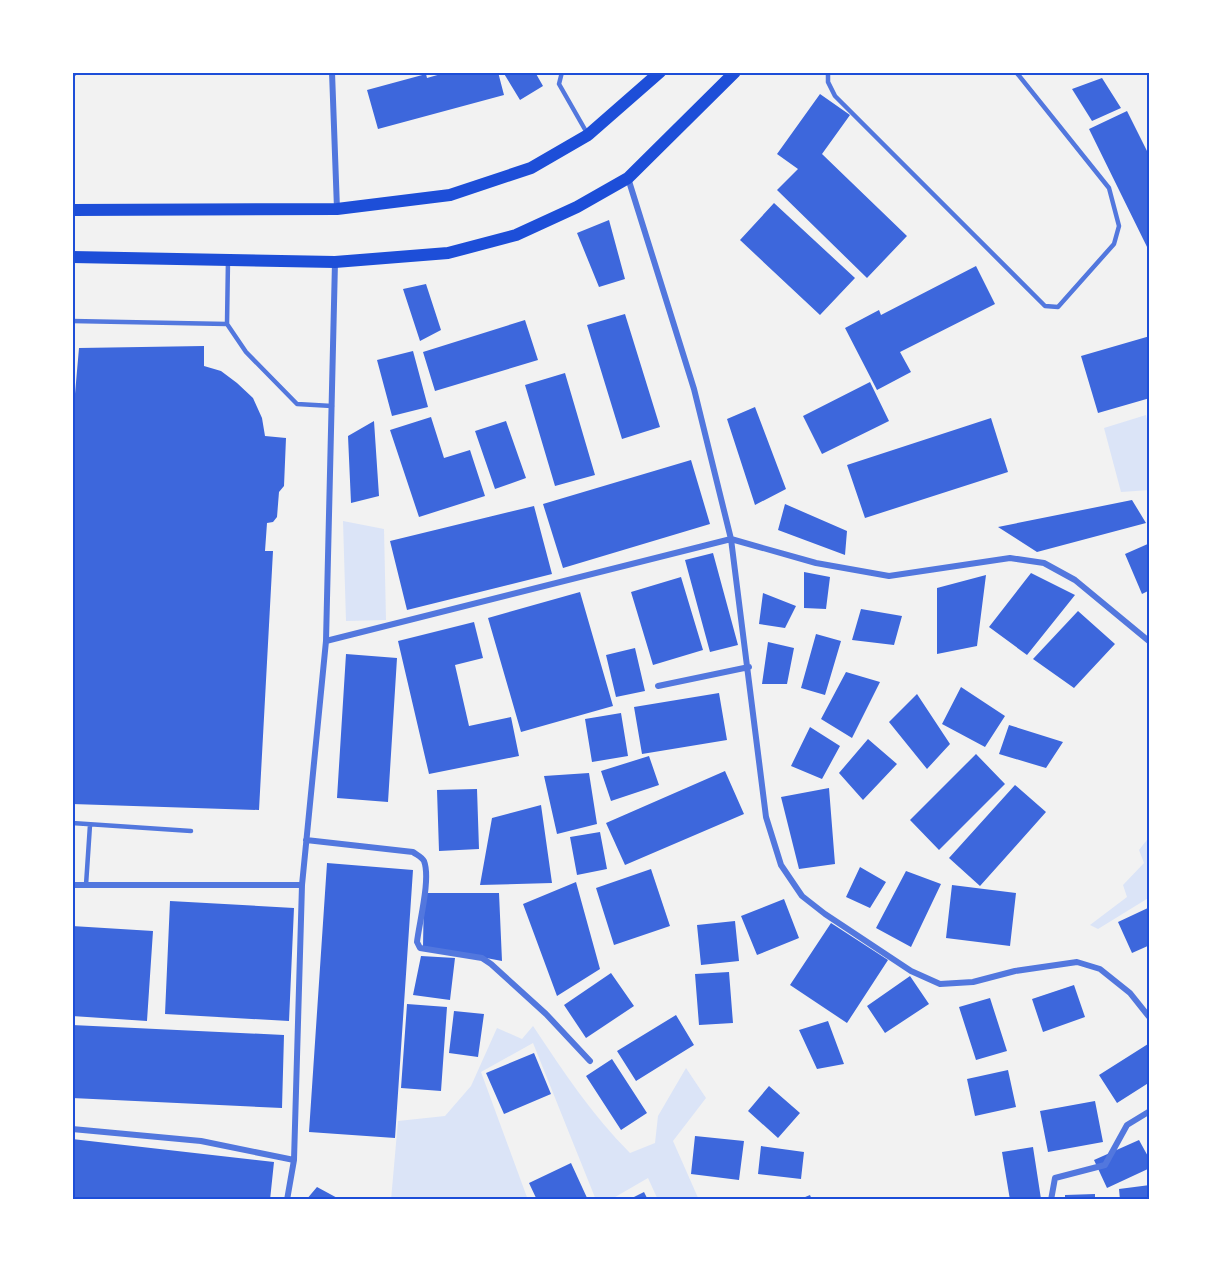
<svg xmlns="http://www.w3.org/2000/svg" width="1222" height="1272" font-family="Helvetica,sans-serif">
	<rect width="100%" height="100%" fill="#f2f2f2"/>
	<path fill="#dbe4f7" d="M1146 415 1150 432V490L1121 492 1104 428Z
		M343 521 384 529 386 620 346 621Z
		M1150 836V897L1098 929 1090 925 1127 897 1123 885 1144 863 1139 850Z
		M533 1026C563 1071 592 1115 630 1153L655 1143 658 1116 686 1068 706 1098 673 1141 699 1200H658L648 1178 610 1200H596L533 1043 481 1072 528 1200H391L398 1121 445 1116 471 1086 497 1028 522 1039Z"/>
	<path fill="#3d67dc" d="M448 72H498L504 95 378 129 367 90 426 74 427 78Z
		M503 72H535L543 86 520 100Z
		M1102 78 1121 108 1092 121 1072 89Z
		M820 94 850 115 822 154 907 236 867 278 777 190 798 169 777 154Z
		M1127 111 1150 157V253L1089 129Z
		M774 203 855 278 820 315 740 240Z
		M609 220 625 279 599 287 577 233Z
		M976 266 995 304 900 352 911 372 877 390 845 328 879 310 881 315Z
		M426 284 441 330 420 341 403 289Z
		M625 314 660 427 622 439 587 325Z
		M525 320 538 360 435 391 423 352Z
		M1150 336V398L1098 413 1081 356Z
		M204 346V366L221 371 237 383 253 398 262 418 265 436 286 438 284 486 279 492 277 517 273 522 267 523 265 551H273L259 810 72 804V428L79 348Z
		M413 351 428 407 392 416 377 360Z
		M565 373 595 475 555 486 525 385Z
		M870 382 889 421 822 454 803 416Z
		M755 407 786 489 755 505 727 419Z
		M431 417 444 458 470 450 485 496 419 517 390 430Z
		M991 418 1008 472 865 518 847 465Z
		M374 421 379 496 351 503 348 436Z
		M506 421 526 478 495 489 475 431Z
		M691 460 710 524 563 568 543 504Z
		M1132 500 1146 523 1037 552 998 527Z
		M785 504 847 531 845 555 778 530Z
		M534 506 552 574 407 610 390 541Z
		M1150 543V590L1142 594 1125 554Z
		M713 553 738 645 710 652 685 560Z
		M804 572 830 577 826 609 804 608Z
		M1031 573 1075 595 1027 655 989 627Z
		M986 575 977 646 937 654V588Z
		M681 577 703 650 653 665 631 592Z
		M580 592 613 706 521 732 488 618Z
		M763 593 796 606 785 628 759 624Z
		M861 609 902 616 894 645 852 640Z
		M1078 611 1115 644 1074 688 1033 659Z
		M474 622 483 658 455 665 469 726 511 717 519 756 429 774 398 641Z
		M816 634 841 641 825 695 801 688Z
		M768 642 794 648 787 684H762Z
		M635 648 645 691 616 697 606 655Z
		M346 654 397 658 388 802 337 798Z
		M846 672 880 682 852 738 821 719Z
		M961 687 1005 716 985 747 942 724Z
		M719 693 727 740 642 754 634 707Z
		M917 694 950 744 927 769 889 722Z
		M621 713 628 756 592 762 585 719Z
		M1009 725 1063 742 1046 768 999 754Z
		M810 727 840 746 822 779 791 766Z
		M868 739 897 764 863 800 839 773Z
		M976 754 1005 784 939 850 910 820Z
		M649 756 659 785 611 801 601 771Z
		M725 771 744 814 625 865 606 823Z
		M589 773 597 824 557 834 544 776Z
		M1015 785 1046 812 980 886 949 858Z
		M829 788 835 864 799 869 781 797Z
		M477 789 479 849 439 851 437 790Z
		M541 805 552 883 480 885 492 818Z
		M600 832 607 869 577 875 570 837Z
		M327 863 413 870 395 1138 309 1132Z
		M860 867 886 882 870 908 846 897Z
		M651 869 670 926 614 945 596 888Z
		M906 871 941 884 911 947 876 928Z
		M576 882 600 969 557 996 523 904Z
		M952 885 1016 893 1010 946 946 938Z
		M424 893H499L502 961 423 946Z
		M784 899 799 938 757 955 741 916Z
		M170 901 294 908 289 1021 165 1014Z
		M1150 907V945L1132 953 1118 922Z
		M735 921 739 961 701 965 697 925Z
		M831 923 888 960 847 1023 790 985Z
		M72 926 153 931 147 1021 72 1016Z
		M421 956 455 958 450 1000 413 995Z
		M729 972 733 1023 699 1025 695 974Z
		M611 973 634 1006 586 1038 564 1005Z
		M910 976 929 1004 885 1033 867 1006Z
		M1074 985 1085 1017 1043 1032 1032 999Z
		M990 998 1007 1051 976 1060 959 1007Z
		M407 1004 447 1007 441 1091 401 1088Z
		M454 1011 484 1014 478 1057 449 1053Z
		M676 1015 694 1045 636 1081 617 1051Z
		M828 1021 844 1064 817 1069 799 1030Z
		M72 1025 284 1035 282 1108 72 1098Z
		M1148 1044 1150 1082 1117 1103 1099 1075Z
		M534 1053 551 1094 504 1114 486 1073Z
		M612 1059 647 1113 621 1130 586 1076Z
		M1008 1070 1016 1107 975 1116 967 1079Z
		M769 1086 800 1113 778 1138 748 1111Z
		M1095 1101 1103 1142 1048 1152 1040 1111Z
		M695 1136 744 1141 739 1180 691 1174Z
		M72 1139 274 1162 270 1200 72 1199Z
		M1139 1140 1150 1160V1168L1107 1188 1094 1160Z
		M761 1146 804 1152 801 1179 758 1174Z
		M1033 1147 1041 1199 1010 1200 1002 1152Z
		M571 1163 588 1200H537L529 1183Z
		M1150 1185V1200H1120L1119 1189Z
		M317 1187 341 1200H306Z
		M644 1192 648 1200H628Z
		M1095 1194V1200H1065V1195Z
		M810 1195 812 1200H798Z"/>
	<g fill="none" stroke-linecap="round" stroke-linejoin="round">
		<path stroke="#5277de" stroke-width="4.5" d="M562 72 559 84 587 133
			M828 72V82L835 96 1045 306 1058 307 1114 244 1119 226 1109 188 1016 72
			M72 76 76 72
			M72 321 227 324 228 260
			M227 324 246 352 297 404 332 406
			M72 823 191 831
			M86 885 90 825"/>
		<path stroke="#5277de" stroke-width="6" d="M332 72 337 209
			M628 178 694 389 731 539 766 817 781 865 802 896 825 914 911 971 940 984 973 982 1015 971 1077 962 1100 969 1130 993 1150 1018
			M326 641 731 539 816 563 889 576 1010 558 1044 563 1075 580 1150 642
			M658 686 749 667
			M306 840 413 852C417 855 422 857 424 861 431 879 419 923 417 942L420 948 482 958 491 964 546 1014 590 1061
			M72 885H302
			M72 1129 201 1141 294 1160
			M287 1200 294 1160 302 885 326 641 335 262
			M1051 1200 1055 1178 1105 1165 1127 1125 1150 1111"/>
		<path stroke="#1d4ed8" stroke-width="12" d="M72 210 337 209 450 195 531 168 588 135 660 72
			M72 257 335 262 448 253 516 235 577 207 628 178 735 72"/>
	</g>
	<rect width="1222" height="1272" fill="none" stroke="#ffffff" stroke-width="147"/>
	<rect x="74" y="74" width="1074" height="1124" fill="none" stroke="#1d4ed8" stroke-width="2"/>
</svg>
